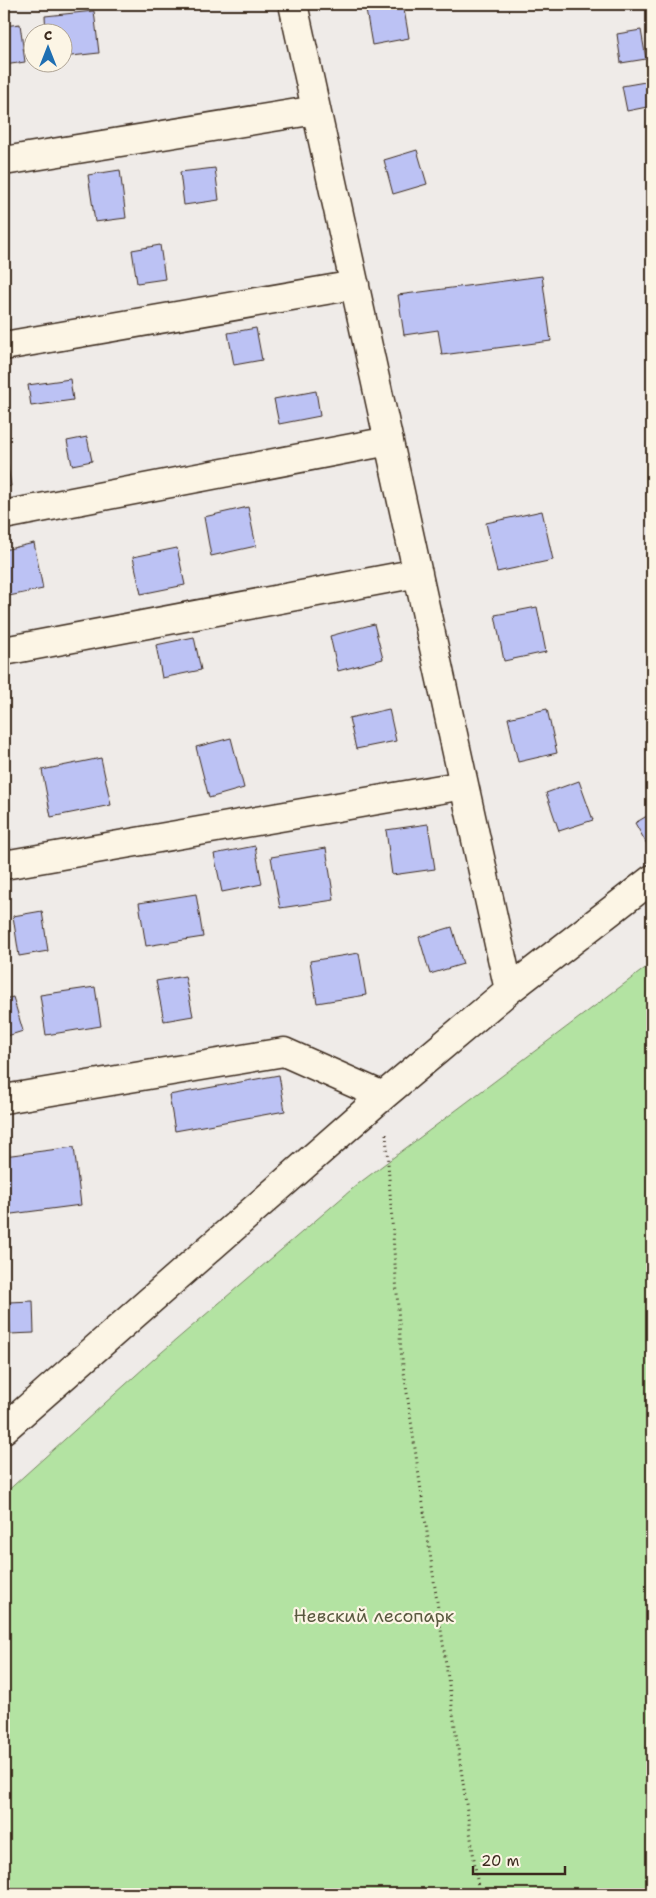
<svg xmlns="http://www.w3.org/2000/svg" width="656" height="1898" font-family="'Shantell Sans',sans-serif">
	<rect width="100%" height="100%" fill="#efebe8"/>
	<filter id="ink" filterUnits="userSpaceOnUse"><feTurbulence type="fractalNoise" baseFrequency=".02" numOctaves="2"/><feDisplacementMap in="SourceGraphic" scale="10" xChannelSelector="R" yChannelSelector="G"/><feConvolveMatrix kernelMatrix="1 2 1 2 8 2 1 2 1" color-interpolation-filters="sRGB"/></filter>
	<g filter="url(#ink)">
		<path fill="#b3e3a2" stroke="#778660" d="M652 963V1894H4V1494L155 1358 358 1184Z"/>
		<path fill="#bcc2f4" stroke="#3b2a1e" d="M365 4H403L409 38 372 45Z
			M584 4H613L585 9Z
			M94 11 99 53 62 57V32H46L45 16Z
			M20 24 25 62 4 65V26Z
			M641 30 646 59 621 63 617 34Z
			M651 81 652 106 627 111 622 86Z
			M417 150 427 184 393 194 384 160Z
			M215 168 219 200 184 205 180 172Z
			M120 170 126 218 95 222 88 175Z
			M160 245 165 279 137 283 132 250Z
			M542 276 551 341 442 355 438 330 404 335 398 295Z
			M256 328 262 360 234 365 228 333Z
			M70 379 73 400 31 406 28 385Z
			M316 391 320 416 279 424 274 399Z
			M87 437 92 461 72 465 67 441Z
			M4 441 11 486 4 488Z
			M248 507 256 546 211 556 204 517Z
			M542 511 553 560 497 572 486 523Z
			M34 543 43 589 4 597V550Z
			M177 548 185 585 141 594 133 557Z
			M537 607 546 652 504 661 495 615Z
			M374 624 383 659 338 671 330 636Z
			M194 637 201 670 162 678 156 645Z
			M389 709 396 741 356 749 349 718Z
			M547 709 557 753 518 762 508 718Z
			M231 738 244 788 209 798 196 747Z
			M101 758 111 805 51 817 42 770Z
			M579 781 593 820 559 831 546 793Z
			M652 813V844L648 846 635 823Z
			M428 824 435 869 392 875 386 830Z
			M255 846 262 884 222 892 214 854Z
			M326 848 334 900 280 908 271 857Z
			M196 894 203 937 146 946 139 903Z
			M42 911 48 951 19 956 13 916Z
			M452 927 463 964 430 974 419 937Z
			M359 953 366 995 317 1003 310 961Z
			M185 976 193 1016 164 1021 156 981Z
			M95 987 101 1026 46 1035 40 995Z
			M13 997 23 1031 4 1037V999Z
			M279 1075 285 1111 175 1131 169 1095Z
			M74 1147 81 1205 4 1215V1156Z
			M33 1301 34 1333 10 1334 9 1302Z"/>
		<g fill="none" stroke-linecap="round" stroke-linejoin="round">
			<defs>
				<path id="minor" d="M293 4 509 990
					M4 161 316 110
					M4 346 355 285
					M4 515 389 441
					M4 651 418 573
					M4 865 464 785
					M4 1099 284 1052 383 1096
					M4 1429 383 1096 509 990 652 879"/>
			</defs>
			<use href="#minor" stroke="#3b2a1e" stroke-width="31"/>
			<path stroke="#3b2a1e" stroke-width="3" stroke-dasharray="1 4" stroke-linecap="butt" d="M386 1134 401 1351 479 1894"/>
			<use href="#minor" stroke="#fcf5e5" stroke-width="28"/>
		</g>
	</g>
	<g text-anchor="middle" dominant-baseline="central" stroke-width="4.5" stroke-linejoin="round" paint-order="stroke">
		<g font-size="18" fill="#59583f" stroke="#fcf5e5">
			<text x="374" y="1616">Невский лесопарк</text>
		</g>
	</g>
	<rect width="656" height="1898" fill="none" stroke="#fcf5e5" stroke-width="20"/>
	<rect x="10" y="10" width="636" height="1878" fill="none" stroke="#3b2a1e" stroke-width="2" filter="url(#ink)"/>
	<g transform="translate(48 48)"><circle r="24" fill="#fcf5e5" stroke="#afa495"/>
	<path d="M0-4L9 19L0 12L-9 19Z" fill="#1f6fb2"/>
	<text y="-8" font-size="14" font-weight="bold" text-anchor="middle" fill="#3b2a1e">С</text>
	</g>
	<path d="M473 1866v8h92v-8" fill="none" stroke="#3b2a1e" stroke-width="2.5"/>
	<text x="481" y="1866" font-size="15" fill="#3b2a1e" stroke="#fcf5e5" stroke-width="4" paint-order="stroke">20 m</text>
</svg>
